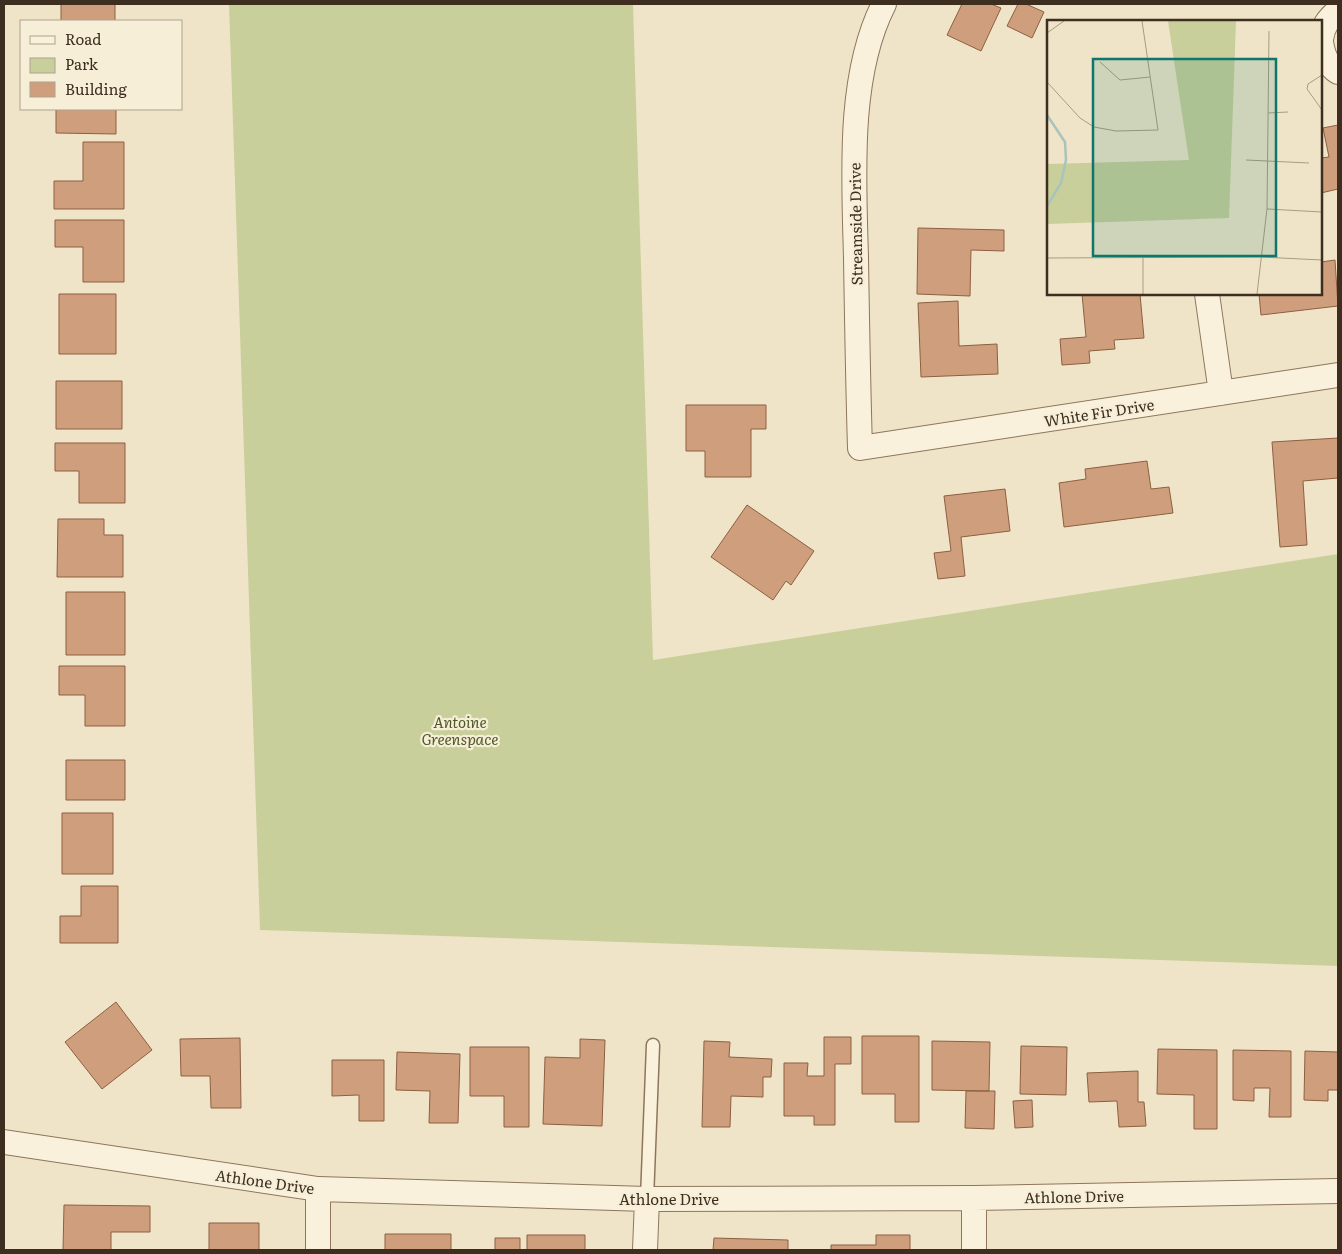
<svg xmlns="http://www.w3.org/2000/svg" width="1342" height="1254" font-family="Literata,serif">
	<rect width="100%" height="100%" fill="#f0e4c8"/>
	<path fill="#c9cf9b" d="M229 4H633L653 660 1338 554V966L260 930Z"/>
	<path fill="#cf9f7d" stroke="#8d5f41" d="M61 4H115V21H61Z
		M962 4H991L1001 8 981 51 947 35Z
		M1018 4H1026L1044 12 1032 38 1007 26Z
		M56 109H116V134L56 133Z
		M1338 125V189L1321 193V158L1329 157 1323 128Z
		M83 142H124V209H54V181H83Z
		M55 220H124V282H83V247H55Z
		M918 228 1004 230V251L971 250 970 296 917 294Z
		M1335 260 1338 306 1261 315 1259 294H1321V262Z
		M59 294H116V354H59Z
		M1082 294H1140L1144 338 1114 340 1115 349 1089 351 1090 363 1062 365 1060 339 1086 337Z
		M958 301 959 346 997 344 998 374 921 377 918 303Z
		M56 381H122V429H56Z
		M686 405H766V429H751V477H705V451H686Z
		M1338 438V478L1303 481 1307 545 1280 547 1272 442Z
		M55 443H125V503H79V471H55Z
		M1147 461 1151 489 1169 487 1173 513 1064 527 1059 483 1086 479 1085 469Z
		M1005 489 1010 531 961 537 965 576 938 579 934 553 951 551 944 496Z
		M747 505 814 551 791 585 786 581 773 600 711 557Z
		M58 519H104V535H123V577H57Z
		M66 592H125V655H66Z
		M59 666H125V726H85V695H59Z
		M66 760H125V800H66Z
		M62 813H113V874H62Z
		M81 886H118V943H60V916H81Z
		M116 1002 152 1050 102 1089 65 1042Z
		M862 1036H919V1122H895V1094H862Z
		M824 1037H851V1064H835V1125H814V1116H784V1063H808L807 1076H824Z
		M240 1038 241 1108H211L210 1076H181L180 1039Z
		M580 1039 605 1040 602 1126 543 1124 545 1057 580 1058Z
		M704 1041 730 1042 729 1057 772 1059 771 1077H763V1097L731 1096 730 1127H702Z
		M932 1041 990 1042 989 1091 932 1090Z
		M1021 1046 1067 1047 1066 1095 1020 1094Z
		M470 1047H529V1127H504V1096H470Z
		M1158 1049 1217 1050V1129H1194V1095L1157 1094Z
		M1233 1050 1291 1051V1117H1269L1270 1088H1254V1101L1233 1100Z
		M1305 1051 1338 1052V1090H1328V1101L1304 1100Z
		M397 1052 460 1054 458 1123H429L430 1091 396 1090Z
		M332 1060H384V1121H359V1095L332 1096Z
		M1138 1071V1102H1144L1146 1126 1119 1127 1117 1101 1089 1102 1087 1073Z
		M966 1091H995L994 1129 965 1128Z
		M1032 1100 1033 1127 1015 1128 1013 1101Z
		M64 1205 150 1206V1232H111V1250H63Z
		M209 1223H259V1250H209Z
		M385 1234H451V1250H385Z
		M527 1235H585V1250H527Z
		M876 1235H910V1250H831V1245H876Z
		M495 1238H520V1250H495Z
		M714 1238 788 1240V1250H713Z"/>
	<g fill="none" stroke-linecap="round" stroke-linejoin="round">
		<defs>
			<path id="service" d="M647 1199 653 1045"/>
			<path id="minor" d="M884 4C847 76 854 179 856 258 857 321 858 384 860 448L1338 375
				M1321 39C1323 26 1328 19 1338 11
				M1321 42C1323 55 1327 65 1338 72
				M1207 294 1221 393
				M4 1142 318 1189 647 1199 974 1198 1338 1191
				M318 1250V1189
				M645 1250 647 1199
				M974 1250V1198"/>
		</defs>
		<use href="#service" stroke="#8d765c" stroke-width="15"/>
		<use href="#minor" stroke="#8d765c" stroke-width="26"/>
		<use href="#service" stroke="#faf1dc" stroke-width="12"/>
		<use href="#minor" stroke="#faf1dc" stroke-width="24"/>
	</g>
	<g text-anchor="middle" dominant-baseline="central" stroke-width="4.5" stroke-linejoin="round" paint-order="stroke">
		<g font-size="15" fill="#3d2e20" stroke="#f7eed8">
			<text transform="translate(855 224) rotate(-91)">Streamside Drive</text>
			<text transform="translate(1099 412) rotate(-9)">White Fir Drive</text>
			<text transform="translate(265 1181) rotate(8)">Athlone Drive</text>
			<text transform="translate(1074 1196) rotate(-1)">Athlone Drive</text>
			<text x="669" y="1198">Athlone Drive</text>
		</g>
		<g font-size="15" font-style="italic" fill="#4d5a26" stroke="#f7eed8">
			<text x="460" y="721">Antoine<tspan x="460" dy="17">Greenspace</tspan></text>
		</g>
	</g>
	<g transform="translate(1047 20)">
		<rect width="275" height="275" fill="#f0e4c8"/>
		<path d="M121 1H189L182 198 0 204V144L142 140Z" fill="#c9cf9b"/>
		<path fill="none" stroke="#a9c4bc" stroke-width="2.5" d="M0 95 18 122 19 140 14 163 0 186"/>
		<path fill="none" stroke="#a89b85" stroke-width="1" d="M0 13 17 1M53 42 73 60 103 57M275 55 261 64 260 69 275 90M0 62 33 98 47 107 69 111 111 110 95 1M221 93 241 92M199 140 262 143M220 189 275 192M96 237V274M0 238 213 237 275 240M210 274 220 189 222 11"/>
		<path fill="#0f766e" fill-opacity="0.15" stroke="#0f766e" stroke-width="2.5" d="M46 39H229V236H46Z"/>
		<rect width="275" height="275" fill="none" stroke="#3d2e20" stroke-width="2.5"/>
	</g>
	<rect width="1342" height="1254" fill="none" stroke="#3d2e20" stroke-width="10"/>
	<rect x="20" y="20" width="162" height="90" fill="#f7eed8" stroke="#ada18e"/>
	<rect x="30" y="36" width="25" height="8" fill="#faf1dc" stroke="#ada18e"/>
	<text x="65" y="45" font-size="15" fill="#3d2e20">Road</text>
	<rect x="30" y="58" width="25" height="15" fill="#c9cf9b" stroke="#ada18e"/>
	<text x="65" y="70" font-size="15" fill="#3d2e20">Park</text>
	<rect x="30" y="82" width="25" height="15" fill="#cf9f7d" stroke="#ada18e"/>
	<text x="65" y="95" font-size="15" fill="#3d2e20">Building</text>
</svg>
